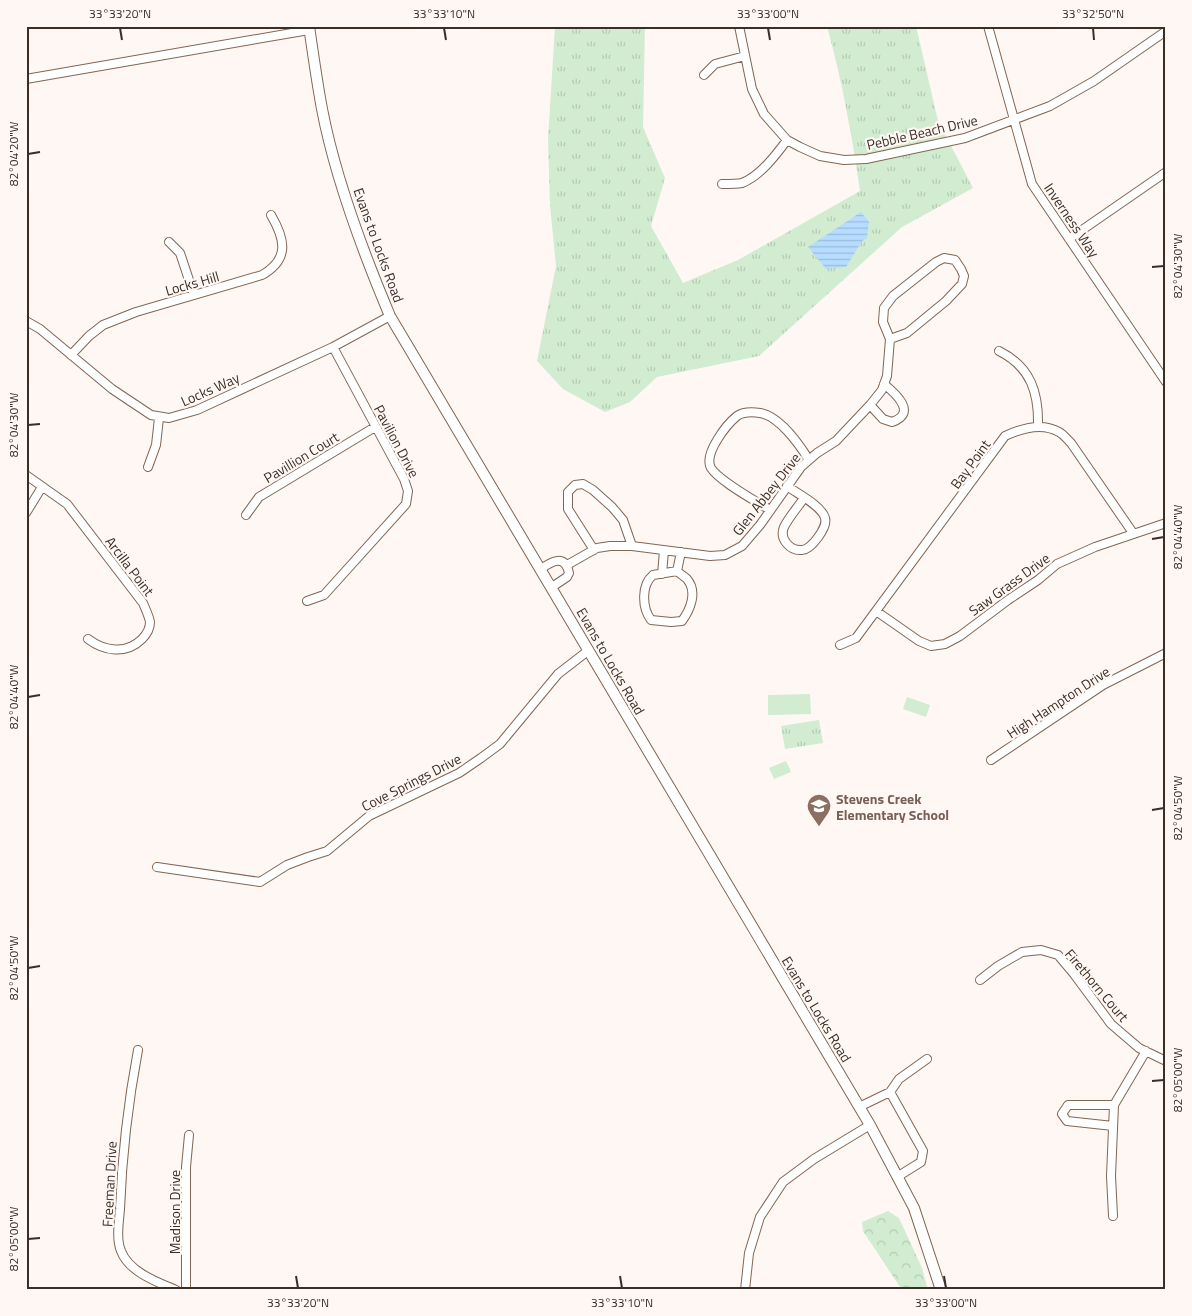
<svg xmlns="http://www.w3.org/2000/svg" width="1192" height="1316" font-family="'Titillium Web',sans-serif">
	<defs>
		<pattern id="grass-tufts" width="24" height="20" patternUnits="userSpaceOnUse" patternTransform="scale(1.25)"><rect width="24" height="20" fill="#d1ecd0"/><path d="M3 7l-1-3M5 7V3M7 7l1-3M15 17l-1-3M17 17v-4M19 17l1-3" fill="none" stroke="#b4cbb3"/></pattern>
		<pattern id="forest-crowns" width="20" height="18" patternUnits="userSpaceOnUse" patternTransform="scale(1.25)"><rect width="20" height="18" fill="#d1ecd0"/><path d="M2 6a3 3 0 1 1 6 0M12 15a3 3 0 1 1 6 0" fill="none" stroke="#b4cbb3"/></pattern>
		<pattern id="water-rules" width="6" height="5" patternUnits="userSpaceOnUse" patternTransform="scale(1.25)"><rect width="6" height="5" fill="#b6dcff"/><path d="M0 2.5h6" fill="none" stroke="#9dbddb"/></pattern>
	</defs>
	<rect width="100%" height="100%" fill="#fef7f3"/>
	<path fill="url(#grass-tufts)" d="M555 26H645L643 127 665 178 651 226 683 283 738 260 860 191C852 135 842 81 827 26H916L938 121 973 188 902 227 759 356 657 377 630 402 605 412 563 389 537 361 556 266 550 205 548 140Z
		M819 720 823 743 785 749 781 726Z"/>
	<path fill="url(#forest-crowns)" d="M888 1211 899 1218 922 1268 928 1290H902L863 1231 862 1222Z"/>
	<path fill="#d1ecd0" d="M810 694 811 714 768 715V695Z
		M907 697 930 705 926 717 903 709Z
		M786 761 791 772 774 779 769 768Z"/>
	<path fill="url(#water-rules)" d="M861 212 869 222 867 238 862 241 846 267 826 269 808 247Z"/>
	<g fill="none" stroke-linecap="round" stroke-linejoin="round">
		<defs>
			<path id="minor" d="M739 26 752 89 764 114 787 140 800 147 820 156 844 160 866 159 965 138 1050 106 1094 81 1166 31
				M988 26 1032 184 1166 382
				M704 75 715 64 745 56
				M26 79 309 30
				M722 184C728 184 736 184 742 183 760 176 776 155 787 140
				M1069 239 1166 172
				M169 242 180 253 194 295
				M26 321 40 329 112 389 151 415 169 418 197 410 333 347 390 316
				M999 351C1031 367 1039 393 1038 427
				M71 355 89 336 103 325 136 312 262 275C290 259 285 239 271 215
				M870 405 883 419 892 422C918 413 895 393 884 384
				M148 467 156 445 159 418
				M26 475 67 504 143 603C145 608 149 616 150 622 150 629 146 635 142 639 126 655 104 651 88 639
				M787 486C798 494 822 506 825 518 828 527 811 550 802 550 790 551 779 539 784 527 789 517 798 507 804 498
				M770 510C756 501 719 481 711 468 703 454 727 424 737 416 743 412 753 412 760 413 779 416 799 444 809 460
				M26 513 42 487
				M246 515 259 497 375 427
				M594 550 568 509V492L575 485 583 484 593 490 612 507 623 520 632 546
				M567 565 597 548 610 546H632L710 556 725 555 742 546 760 525 801 467 817 453 836 441 870 405 882 390 887 376 890 339 883 322 884 308 893 296 936 262 944 258 955 260 961 269 964 276 962 284 946 301 907 333 890 339
				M541 569C552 561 565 554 569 573L567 577 552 587
				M677 571 653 575C641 585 642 608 651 620L671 622 682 621C690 610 698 592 687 579 684 576 680 574 677 571L681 552
				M662 574 664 551
				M307 601 324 595 406 504 408 491 404 479 333 347
				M876 611 919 641 931 646 945 644 960 636 1008 600 1038 580 1057 564 1095 547 1166 523
				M840 645 856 638 1005 436C1022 428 1042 422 1059 432 1063 434 1067 439 1071 443L1133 533
				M991 760 1103 685 1166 653
				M157 867 260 882 287 865 308 857 327 851 369 816 459 773 481 758 500 744 558 674 589 650
				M980 980 998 966 1022 952 1041 950 1058 955 1074 974 1111 1024 1139 1048 1166 1061
				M138 1050C128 1103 122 1156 120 1209 119 1222 116 1239 121 1251 129 1272 157 1282 176 1290
				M890 1092 923 1151 921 1162 897 1177
				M859 1107 890 1092 899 1079 927 1059
				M1113 1126 1067 1121 1062 1114 1068 1105H1114
				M1113 1216 1111 1176 1114 1105 1146 1051
				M186 1290V1167L189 1135
				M745 1290 749 1253 760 1217 783 1182 814 1159 870 1125"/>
			<path id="tertiary" d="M309 26C313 54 317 82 322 109 335 177 363 252 390 316L870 1125 914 1208 941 1290"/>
		</defs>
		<use href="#minor" stroke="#836554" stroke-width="10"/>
		<use href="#tertiary" stroke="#836554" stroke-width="12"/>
		<use href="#minor" stroke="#fff" stroke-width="8"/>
		<use href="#tertiary" stroke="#fff" stroke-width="10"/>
	</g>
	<path fill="none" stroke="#3b2e27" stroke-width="2" d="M120 28 122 40M444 28 446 40M768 28 770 40M1093 28 1094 40M28 154 40 152M1152 267 1164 266M28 425 40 424M1152 539 1164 537M28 697 40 695M1152 810 1164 808M28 968 40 966M1152 1081 1164 1080M28 1239 40 1238M296 1276 298 1288M620 1276 622 1288M944 1276 946 1288"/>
	<defs>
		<symbol id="school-pin" viewBox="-11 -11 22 30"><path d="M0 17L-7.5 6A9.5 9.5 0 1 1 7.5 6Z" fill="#8d6e63" stroke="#fef7f3"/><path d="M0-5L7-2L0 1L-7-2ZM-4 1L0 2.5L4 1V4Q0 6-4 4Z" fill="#fff"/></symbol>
	</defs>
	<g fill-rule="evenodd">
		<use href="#school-pin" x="805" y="792" width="28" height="38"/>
	</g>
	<g text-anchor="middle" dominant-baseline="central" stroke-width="4.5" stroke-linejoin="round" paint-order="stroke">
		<g font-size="14" fill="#3b2e27" stroke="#fef7f3">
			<text transform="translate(922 132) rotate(-13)">Pebble Beach Drive</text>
			<text transform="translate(1072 220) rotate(56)">Inverness Way</text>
			<text transform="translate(379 245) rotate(70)">Evans to Locks Road</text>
			<text transform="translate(192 283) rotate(-16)">Locks Hill</text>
			<text transform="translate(210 389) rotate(-24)">Locks Way</text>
			<text transform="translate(397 441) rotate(62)">Pavilion Drive</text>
			<text transform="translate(301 457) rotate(-31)">Pavillion Court</text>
			<text transform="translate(970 464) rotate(-54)">Bay Point</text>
			<text transform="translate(766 494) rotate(-52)">Glen Abbey Drive</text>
			<text transform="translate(130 566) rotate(53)">Arcilla Point</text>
			<text transform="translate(1009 584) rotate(-36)">Saw Grass Drive</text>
			<text transform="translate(611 661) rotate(60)">Evans to Locks Road</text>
			<text transform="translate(1058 702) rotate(-33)">High Hampton Drive</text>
			<text transform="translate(411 782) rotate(-27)">Cove Springs Drive</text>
			<text transform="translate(1097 985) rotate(50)">Firethorn Court</text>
			<text transform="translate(817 1009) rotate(59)">Evans to Locks Road</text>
			<text transform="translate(109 1184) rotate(-87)">Freeman Drive</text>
			<text transform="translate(174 1212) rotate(-90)">Madison Drive</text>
		</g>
		<g font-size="14" font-weight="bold" fill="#785e54" stroke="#fef7f3" text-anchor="start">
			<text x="836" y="798">Stevens Creek<tspan x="836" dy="16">Elementary School</tspan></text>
		</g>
	</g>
	<rect width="1192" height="1316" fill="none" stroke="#fef7f3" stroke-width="55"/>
	<rect x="28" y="28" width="1136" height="1260" fill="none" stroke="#3b2e27" stroke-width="2"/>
	<g font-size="12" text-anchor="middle" fill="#3b2e27">
		<text x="120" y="18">33°33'20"N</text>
		<text x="444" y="18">33°33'10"N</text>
		<text x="768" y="18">33°33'00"N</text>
		<text x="1093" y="18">33°32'50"N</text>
		<text transform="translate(14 154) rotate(-90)" y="4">82°04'20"W</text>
		<text transform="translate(1178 266) rotate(-90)" y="4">82°04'30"W</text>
		<text transform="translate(14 425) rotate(-90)" y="4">82°04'30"W</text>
		<text transform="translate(1178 537) rotate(-90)" y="4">82°04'40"W</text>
		<text transform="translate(14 697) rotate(-90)" y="4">82°04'40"W</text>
		<text transform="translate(1178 808) rotate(-90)" y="4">82°04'50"W</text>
		<text transform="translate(14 968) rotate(-90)" y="4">82°04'50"W</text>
		<text transform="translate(1178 1080) rotate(-90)" y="4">82°05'00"W</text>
		<text transform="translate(14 1239) rotate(-90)" y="4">82°05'00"W</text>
		<text x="298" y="1307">33°33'20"N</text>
		<text x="622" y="1307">33°33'10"N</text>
		<text x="946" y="1307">33°33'00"N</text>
	</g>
</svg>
